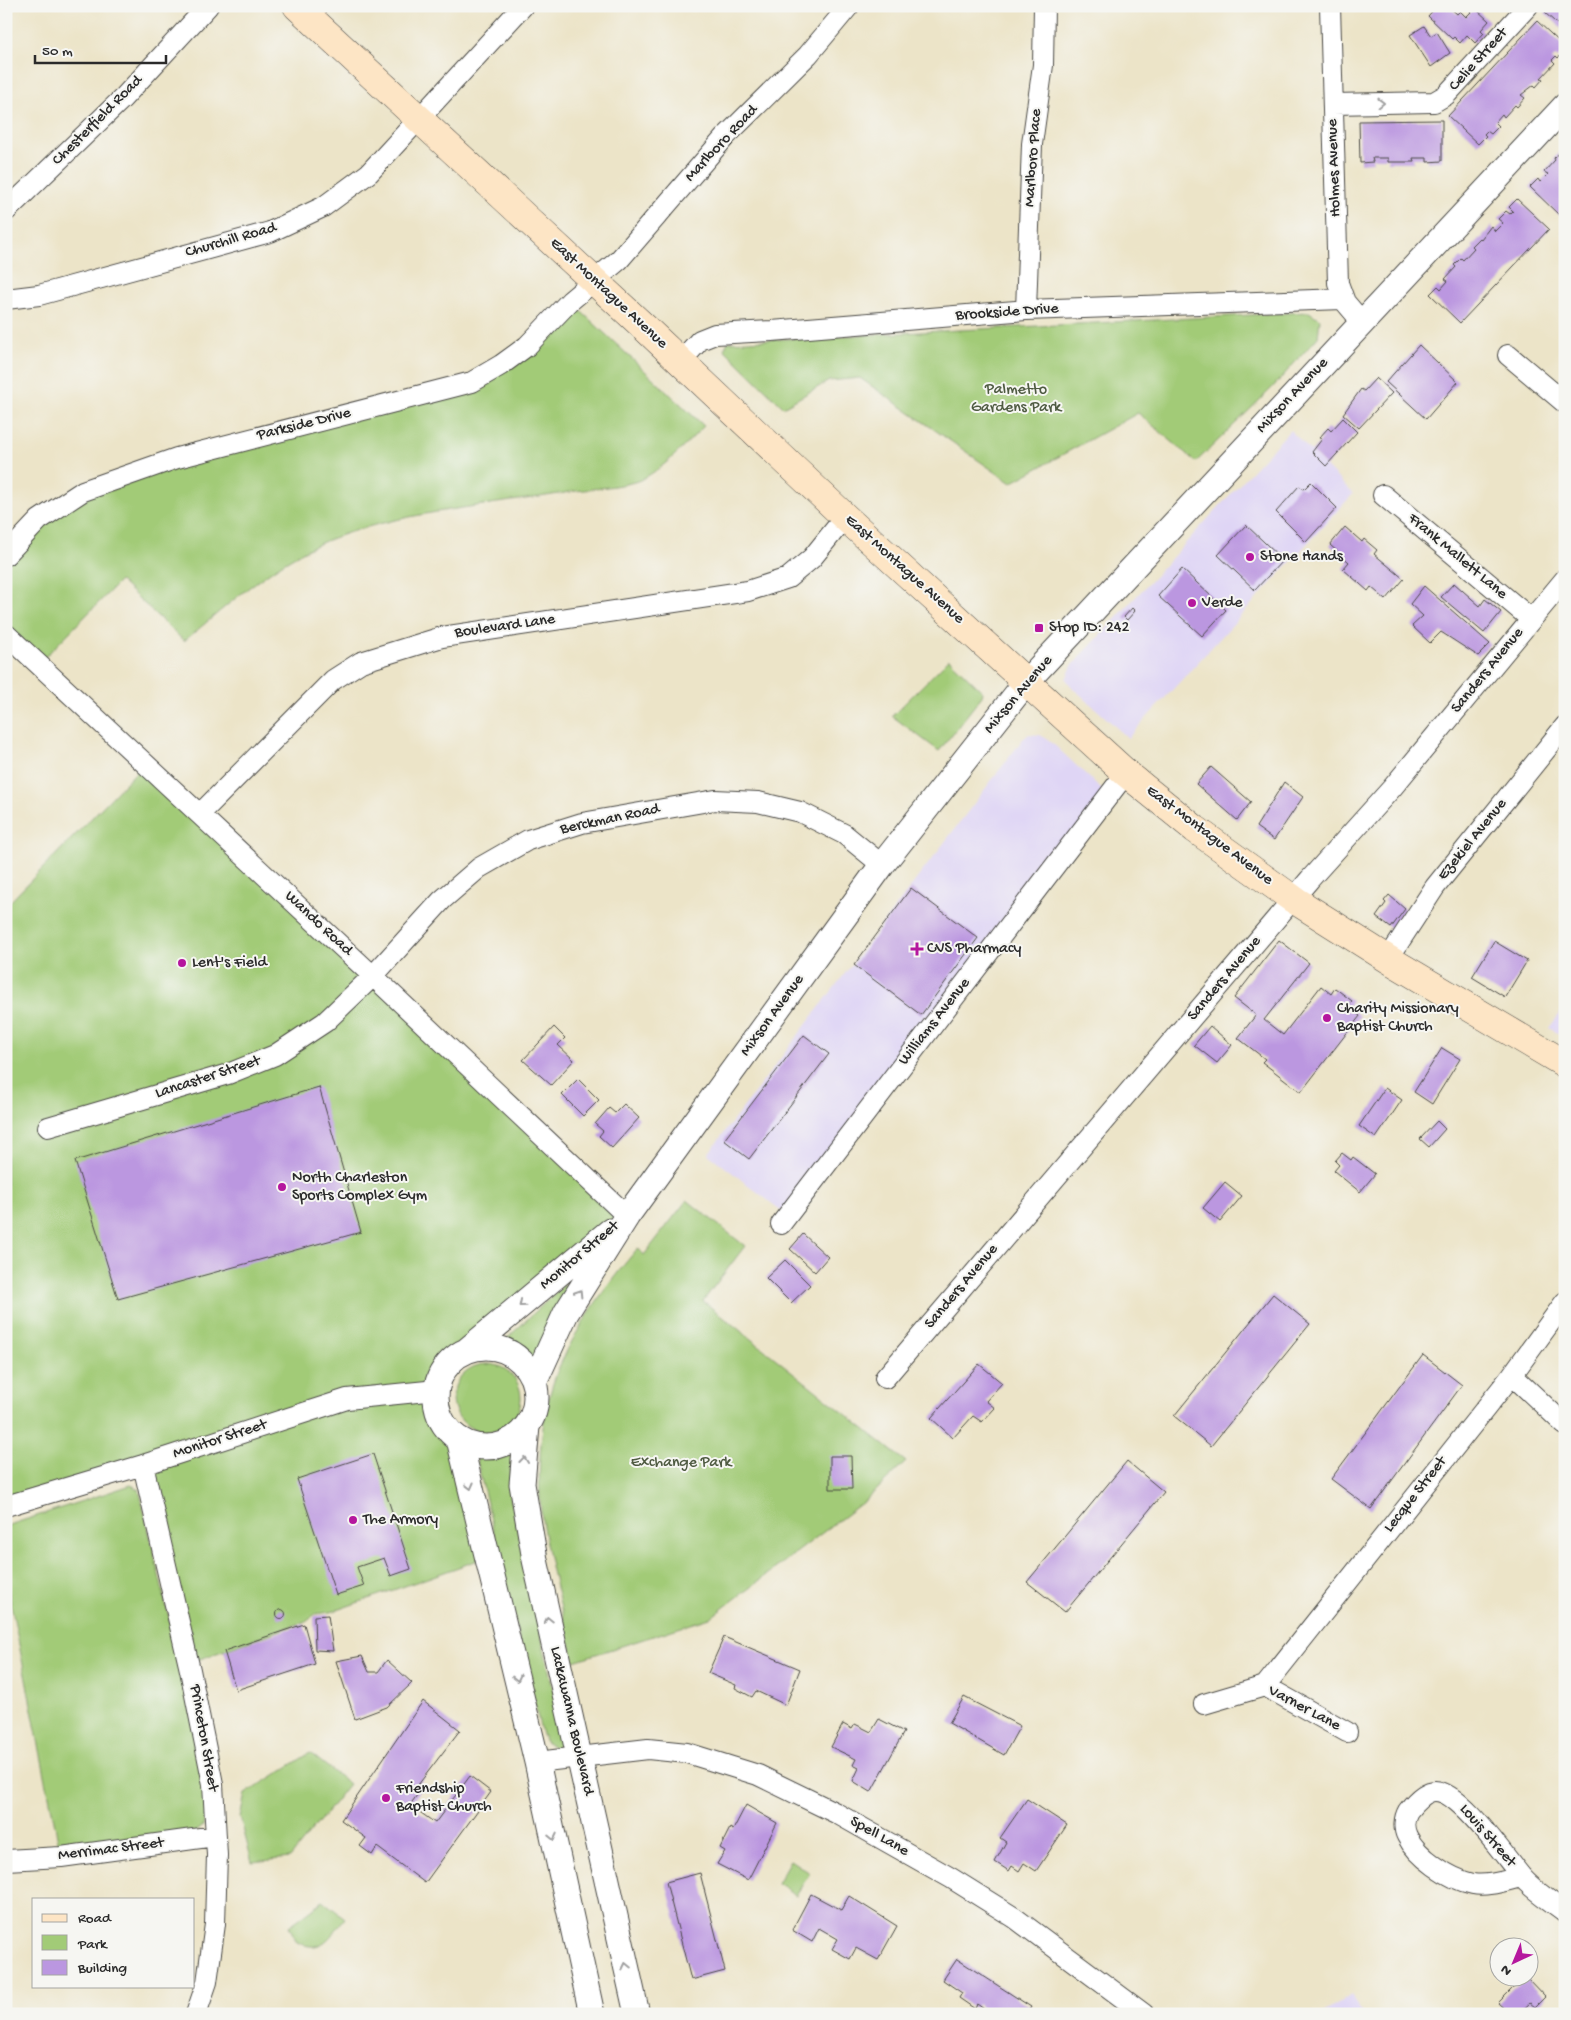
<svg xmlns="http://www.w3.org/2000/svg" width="1571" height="2020" font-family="'Gochi Hand',sans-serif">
	<rect width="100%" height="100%" fill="#f6f6f2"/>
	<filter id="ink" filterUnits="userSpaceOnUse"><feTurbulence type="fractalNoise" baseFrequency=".02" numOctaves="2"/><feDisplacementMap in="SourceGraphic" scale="10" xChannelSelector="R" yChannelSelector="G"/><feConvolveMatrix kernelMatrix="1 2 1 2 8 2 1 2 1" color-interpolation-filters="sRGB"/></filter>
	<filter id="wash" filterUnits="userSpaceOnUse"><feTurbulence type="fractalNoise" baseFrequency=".0096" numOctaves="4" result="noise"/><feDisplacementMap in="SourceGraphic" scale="20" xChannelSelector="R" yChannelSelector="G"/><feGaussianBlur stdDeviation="1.12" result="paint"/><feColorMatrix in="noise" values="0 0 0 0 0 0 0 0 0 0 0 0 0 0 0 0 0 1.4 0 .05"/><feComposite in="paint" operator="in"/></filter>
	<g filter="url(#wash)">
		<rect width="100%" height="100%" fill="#ece4c8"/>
		<path fill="#dfd5f5" d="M1290 430 1353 494 1128 738 1072 687 1066 679 1072 666Z
			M1029 734 1040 735 1049 740 1109 796 787 1215 708 1154 1023 739Z
			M1565 1007V1038L1549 1028Z
			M1351 1994 1364 2014H1323Z"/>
		<path fill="#a2cb77" stroke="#667b51" d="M570 301 704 426C685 445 665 468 640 480 627 486 587 489 570 492 491 506 411 510 336 537 277 558 231 603 184 641L120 581 39 663 6 634V555L83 491 472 382Z
			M1309 312 1320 319 1318 337 1272 388 1196 462 1138 413 1011 483 860 378 829 381 783 407 724 349 728 342Z
			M949 659 983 692 982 696 939 751 892 716Z
			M145 763 627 1216 450 1362C430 1391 432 1415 459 1439L487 1557 331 1612 315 1614 306 1621 189 1663 143 1466 6 1503V906Z
			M687 1200 745 1246 703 1301 906 1462 867 1499 710 1618 574 1661C565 1622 554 1583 546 1543 534 1488 538 1416 560 1365 579 1323 608 1283 638 1248L644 1255Z
			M564 1285 570 1288 535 1357 530 1361 504 1341Z
			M453 1398a34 34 0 1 1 68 0a34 34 0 1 1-68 0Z
			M506 1452 511 1455 510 1496 564 1738 562 1745 556 1748 546 1742 542 1735 476 1457Z
			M131 1485 139 1489 199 1747 207 1809 203 1826 195 1833 59 1846 6 1579V1526Z
			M310 1753 349 1784 290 1858 252 1862 240 1817 245 1794Z
			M790 1860 810 1873 796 1895 777 1883Z
			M323 1901 345 1918C331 1935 323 1955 297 1942L289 1926Z"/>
		<g id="blocks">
			<path fill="#bb97e0" d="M1437 6H1448L1457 14 1460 11 1466 17 1475 8 1489 21 1481 30 1484 33 1475 43 1467 35 1460 43 1454 37 1452 39 1428 16Z
				M1551 6H1565V31L1545 13Z
				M1537 21 1565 47V51L1558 58 1556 56 1552 60 1555 63 1541 78 1543 79 1536 87 1534 85 1521 95 1525 98 1517 107 1515 105 1504 117 1502 114 1495 122 1499 126 1491 134 1487 131 1484 134 1486 136 1478 144 1448 116Z
				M1424 26 1431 36 1437 32 1450 53 1431 67 1410 35Z
				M1442 120V161L1427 162V158H1413L1414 162H1388V158H1372L1373 162 1360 163 1359 121Z
				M1565 150V210L1560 216 1530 187 1538 179 1540 182 1548 174 1544 172 1555 160 1554 158 1561 151 1563 153Z
				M1517 199 1549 229 1460 323 1430 294 1438 286 1441 289 1448 281 1445 279 1456 267 1454 265 1461 258 1463 260 1474 248 1472 246 1480 238 1481 239 1491 226 1495 231 1503 223 1498 219 1506 211 1510 214 1513 211 1509 207Z
				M1419 345 1458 382 1426 419 1386 382Z
				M1376 378 1392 393 1359 428 1343 414 1361 389 1364 391Z
				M1343 418 1357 432 1326 466 1312 452 1322 439 1319 438 1328 428 1331 431Z
				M1311 482 1337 508 1306 542 1276 512 1299 486 1304 489Z
				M1246 525 1283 560 1255 590 1218 555Z
				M1345 527 1362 542 1364 539 1377 550 1374 554 1404 579 1386 600 1371 587 1368 591 1343 569 1349 562 1330 545Z
				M1182 569 1226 610 1202 636 1158 596Z
				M1454 583 1480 606 1485 599 1501 612 1484 633 1441 597Z
				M1424 586 1490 644 1478 656 1441 632 1430 643 1412 626 1423 616 1410 604Z
				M1132 608 1135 611 1127 620 1124 617Z
				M1211 767 1251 802 1237 820 1196 784Z
				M1284 782 1303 797 1274 840 1256 827Z
				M911 888 978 938 921 1015 854 965Z
				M1389 895 1405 909 1391 928 1376 917 1386 903 1384 901Z
				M1279 940 1309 963 1264 1020 1283 1035 1321 986 1331 994 1335 988 1352 1001 1348 1006 1360 1016 1301 1092 1262 1062 1265 1059 1238 1038 1256 1015 1234 998Z
				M1494 941 1527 961 1505 997 1472 977Z
				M1210 1026 1232 1045 1217 1063 1194 1045Z
				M554 1027 565 1038 558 1045 574 1060 551 1085 523 1060Z
				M804 1035 829 1054 749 1159 724 1140Z
				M1442 1048 1460 1059 1432 1104 1414 1092Z
				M578 1079 599 1100 583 1116 562 1095Z
				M319 1087 361 1232 118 1299 75 1161Z
				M1385 1088 1402 1100 1376 1138 1359 1126Z
				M624 1104 639 1118 612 1148 599 1136 603 1131 595 1124 609 1108 615 1113Z
				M1437 1121 1445 1129 1429 1147 1420 1139Z
				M1342 1153 1351 1160 1353 1157 1375 1174 1360 1192 1334 1171 1339 1165 1335 1161Z
				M1225 1182 1242 1196 1220 1222 1203 1208Z
				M803 1234 828 1257 815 1272 790 1249Z
				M785 1260 810 1285 791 1303 766 1278Z
				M1273 1294 1310 1324 1211 1446 1174 1416Z
				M1423 1355 1462 1385 1371 1509 1331 1479Z
				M979 1364 1002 1383 986 1401 995 1408 982 1422 973 1416 953 1438 931 1418Z
				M373 1454 411 1569 391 1576 384 1558 357 1567 364 1586 336 1595 297 1479Z
				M830 1456H851L852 1489H830Z
				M1127 1461 1164 1492 1065 1612 1027 1582Z
				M276.5 1614a4.5 4.5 0 1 1 9 0a4.5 4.5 0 1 1-9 0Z
				M328 1615 333 1651 315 1650 314 1616Z
				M304 1624 315 1664 236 1690 224 1651Z
				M724 1637 800 1669 786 1705 756 1691 752 1697 735 1688 736 1685 708 1673Z
				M362 1656 369 1672H378L387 1660 412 1683 387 1707 355 1719 336 1661Z
				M964 1697 1020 1726 1004 1755 949 1723Z
				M423 1701 460 1730 418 1785 422 1788 410 1805 435 1823 470 1776 491 1792 425 1883 377 1847 372 1855 360 1846 366 1838 341 1820Z
				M879 1719 904 1732 871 1792 853 1781 859 1768 853 1765 856 1759 831 1747 843 1724 852 1729 855 1724 871 1732Z
				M1027 1799 1067 1825 1036 1871 1024 1863 1019 1871 1012 1866 1009 1871 995 1862 1006 1842 1000 1838Z
				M746 1805 777 1823 748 1880 717 1864 725 1851 720 1848 730 1828 733 1830Z
				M700 1873 725 1971 691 1980 666 1882Z
				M811 1894 841 1910 849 1896 897 1926 878 1960 856 1948 850 1959 832 1949 838 1939 819 1928 812 1942 792 1930Z
				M957 1959 1031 2007 1027 2014H991L977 2004 975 2009 959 1998 962 1993 943 1980Z
				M1523 1978H1527L1545 1997 1535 2007 1530 2003 1518 2014 1512 2009 1508 2012 1498 2003Z"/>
		</g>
	</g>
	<g filter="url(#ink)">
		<use href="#blocks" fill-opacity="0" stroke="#484743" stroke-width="1"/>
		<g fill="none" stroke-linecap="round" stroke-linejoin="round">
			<defs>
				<path id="minor" d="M1330 6 1338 283 1345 302 1362 322
					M1333 104 1434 102 1446 95 1528 6
					M6 211 123 98 208 6
					M6 299 39 295 270 232 323 207 369 173 523 6
					M1026 310 1032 144 1043 65 1044 6
					M1508 355 1565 403
					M681 361 700 340 715 334 772 331 1026 310 1343 299
					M1383 495 1531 619
					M6 555 39 520 83 491 177 458 472 382 501 365 527 346 570 301 619 260 725 137 808 55 849 6
					M6 634 373 976 627 1216
					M200 814 333 680 361 662 442 637 748 591 788 578 812 558 845 517
					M1388 959 1435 887 1565 726
					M48 1127 228 1074 275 1055 325 1022 373 976 442 900 479 868 528 840 582 823 715 800 758 802 800 812 844 834 882 865
					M781 1224 1126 773
					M1512 1375 1565 1425
					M885 1378 1310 879 1392 788 1565 579
					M143 1465 190 1670 213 1784 217 1855 215 1924 207 1982 196 2014
					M6 1506 143 1465 347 1399 437 1390
					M1265 1686 1512 1375 1565 1302
					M1204 1704 1265 1686 1347 1732
					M537 1762 648 1749 687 1753 758 1775 836 1813 951 1878 1015 1918 1144 2014
					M6 1860 61 1857 215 1836
					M1522 1877C1507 1880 1488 1887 1473 1884 1449 1879 1417 1857 1407 1836 1403 1828 1404 1818 1408 1811 1414 1803 1425 1791 1435 1791 1460 1791 1505 1857 1521 1876 1532 1890 1551 1901 1565 1912"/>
				<path id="tertiary" d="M436 1397a50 50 0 1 1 100 0a50 50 0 1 1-100 0Z
					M466 1351 610 1231
					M534 1383 566 1313 627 1216 882 865 1027 681 1565 106
					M527 1426 522 1484 535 1560 637 2014
					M459 1439 537 1762 592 2014"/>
				<path id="secondary" d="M297 6 644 327 845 517 1126 773 1195 829 1293 899 1388 959 1565 1064"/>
			</defs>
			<use href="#minor" stroke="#484743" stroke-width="22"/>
			<use href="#tertiary" stroke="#484743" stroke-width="27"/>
			<use href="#secondary" stroke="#484743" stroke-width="29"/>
			<use href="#minor" stroke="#fff" stroke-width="20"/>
			<use href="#tertiary" stroke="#fff" stroke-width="25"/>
			<use href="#secondary" stroke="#fde5c5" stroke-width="28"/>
		</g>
		<defs><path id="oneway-chevron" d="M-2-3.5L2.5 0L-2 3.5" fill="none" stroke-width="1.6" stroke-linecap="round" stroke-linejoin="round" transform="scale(1.25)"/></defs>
		<g stroke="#a0a0a0">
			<use href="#oneway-chevron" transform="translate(1381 103) rotate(-1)"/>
			<use href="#oneway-chevron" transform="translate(579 1293) rotate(-58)"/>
			<use href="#oneway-chevron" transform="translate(522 1304) rotate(140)"/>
			<use href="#oneway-chevron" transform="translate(524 1460) rotate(-84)"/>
			<use href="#oneway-chevron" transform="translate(470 1486) rotate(76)"/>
			<use href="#oneway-chevron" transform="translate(548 1620) rotate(-103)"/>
			<use href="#oneway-chevron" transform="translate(517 1678) rotate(77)"/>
			<use href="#oneway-chevron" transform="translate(553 1837) rotate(77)"/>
			<use href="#oneway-chevron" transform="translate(626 1966) rotate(-103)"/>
		</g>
	</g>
	<g fill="#b5179e" stroke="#f6f6f2" stroke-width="2">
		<circle cx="1250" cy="557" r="5"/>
		<circle cx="1192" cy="603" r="5"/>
		<rect x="1034" y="623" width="10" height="10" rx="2.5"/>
		<path d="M914.5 941.5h5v5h5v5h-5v5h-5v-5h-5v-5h5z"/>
		<circle cx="182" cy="963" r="5"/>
		<circle cx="1327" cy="1018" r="5"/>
		<circle cx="282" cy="1187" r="5"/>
		<circle cx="353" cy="1520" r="5"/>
		<circle cx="386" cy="1798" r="5"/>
	</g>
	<g text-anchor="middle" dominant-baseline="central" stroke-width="4" stroke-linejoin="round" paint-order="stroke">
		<g font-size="16" fill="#2b2b2b" stroke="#f6f6f2">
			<text transform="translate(1479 60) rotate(-48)">Celie Street</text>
			<text transform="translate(98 121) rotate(-45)">Chesterfield Road</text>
			<text transform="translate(722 144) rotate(-47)">Marlboro Road</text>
			<text transform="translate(1034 158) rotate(-86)">Marlboro Place</text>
			<text transform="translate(1335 168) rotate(-92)">Holmes Avenue</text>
			<text transform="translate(231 241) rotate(-16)">Churchill Road</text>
			<text transform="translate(608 294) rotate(43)">East Montague Avenue</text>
			<text transform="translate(1007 313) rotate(-4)">Brookside Drive</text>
			<text transform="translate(1293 396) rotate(-47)">Mixson Avenue</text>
			<text transform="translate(304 425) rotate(-14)">Parkside Drive</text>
			<text transform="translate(1457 557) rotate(40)">Frank Mallett Lane</text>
			<text transform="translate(904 570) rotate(42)">East Montague Avenue</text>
			<text transform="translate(505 627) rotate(-8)">Boulevard Lane</text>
			<text transform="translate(1488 671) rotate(-51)">Sanders Avenue</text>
			<text transform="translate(1019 695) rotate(-50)">Mixson Avenue</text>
			<text transform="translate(610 820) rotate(-12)">Berckman Road</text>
			<text transform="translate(1209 836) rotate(37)">East Montague Avenue</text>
			<text transform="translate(1473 840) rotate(-51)">Ezekiel Avenue</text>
			<text transform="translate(318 924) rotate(43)">Wando Road</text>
			<text transform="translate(1225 979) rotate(-50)">Sanders Avenue</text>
			<text transform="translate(773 1016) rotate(-54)">Mixson Avenue</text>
			<text transform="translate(935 1022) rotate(-52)">Williams Avenue</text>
			<text transform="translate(208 1078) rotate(-18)">Lancaster Street</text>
			<text transform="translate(580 1256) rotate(-40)">Monitor Street</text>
			<text transform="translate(962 1287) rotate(-50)">Sanders Avenue</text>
			<text transform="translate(220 1440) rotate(-18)">Monitor Street</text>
			<text transform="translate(1416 1495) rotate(-52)">Lecque Street</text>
			<text transform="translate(1304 1709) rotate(28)">Varner Lane</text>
			<text transform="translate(571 1721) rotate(77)">Lackawanna Boulevard</text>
			<text transform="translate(203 1738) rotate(80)">Princeton Street</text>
			<text transform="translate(1487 1836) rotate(49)">Louis Street</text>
			<text transform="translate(879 1837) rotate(30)">Spell Lane</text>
			<text transform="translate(111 1850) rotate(-7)">Merrimac Street</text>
		</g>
		<g font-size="16" fill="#4f5b42" stroke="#f6f6f2">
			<text x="1016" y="390">Palmetto<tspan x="1016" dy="18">Gardens Park</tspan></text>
			<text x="681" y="1463">Exchange Park</text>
		</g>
		<g font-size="16" fill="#2b2b2b" stroke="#f6f6f2" text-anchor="start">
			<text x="1260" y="557">Stone Hands</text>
			<text x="1202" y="603">Verde</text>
			<text x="1049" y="628">Stop ID: 242</text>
			<text x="927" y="949">CVS Pharmacy</text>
			<text x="192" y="963">Lent's Field</text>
			<text x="1337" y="1009">Charity Missionary<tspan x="1337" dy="18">Baptist Church</tspan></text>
			<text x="292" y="1178">North Charleston<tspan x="292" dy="18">Sports Complex Gym</tspan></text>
			<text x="363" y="1520">The Armory</text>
			<text x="396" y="1789">Friendship<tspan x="396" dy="18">Baptist Church</tspan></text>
		</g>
	</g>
	<rect width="1571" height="2020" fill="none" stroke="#f6f6f2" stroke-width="25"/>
	<rect x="32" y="1898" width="162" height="90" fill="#f6f6f2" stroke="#a5a5a2"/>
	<rect x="42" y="1914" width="25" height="8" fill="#fde5c5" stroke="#a5a5a2"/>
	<text x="78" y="1922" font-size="15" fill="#2b2b2b">Road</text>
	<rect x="42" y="1935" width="25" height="15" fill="#a2cb77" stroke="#a5a5a2"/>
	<text x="78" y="1948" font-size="15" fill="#2b2b2b">Park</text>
	<rect x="42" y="1960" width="25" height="15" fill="#bb97e0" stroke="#a5a5a2"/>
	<text x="78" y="1972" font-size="15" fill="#2b2b2b">Building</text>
	<g transform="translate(1514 1962) rotate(224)"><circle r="24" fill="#f6f6f2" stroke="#a5a5a2"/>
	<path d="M0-4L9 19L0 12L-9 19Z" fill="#b5179e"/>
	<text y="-8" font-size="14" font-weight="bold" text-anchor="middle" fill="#2b2b2b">N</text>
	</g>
	<path d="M35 55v8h131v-8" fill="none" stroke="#2b2b2b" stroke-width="2.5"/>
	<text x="42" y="55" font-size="15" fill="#2b2b2b" stroke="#f6f6f2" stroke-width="4" paint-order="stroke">50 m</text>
</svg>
